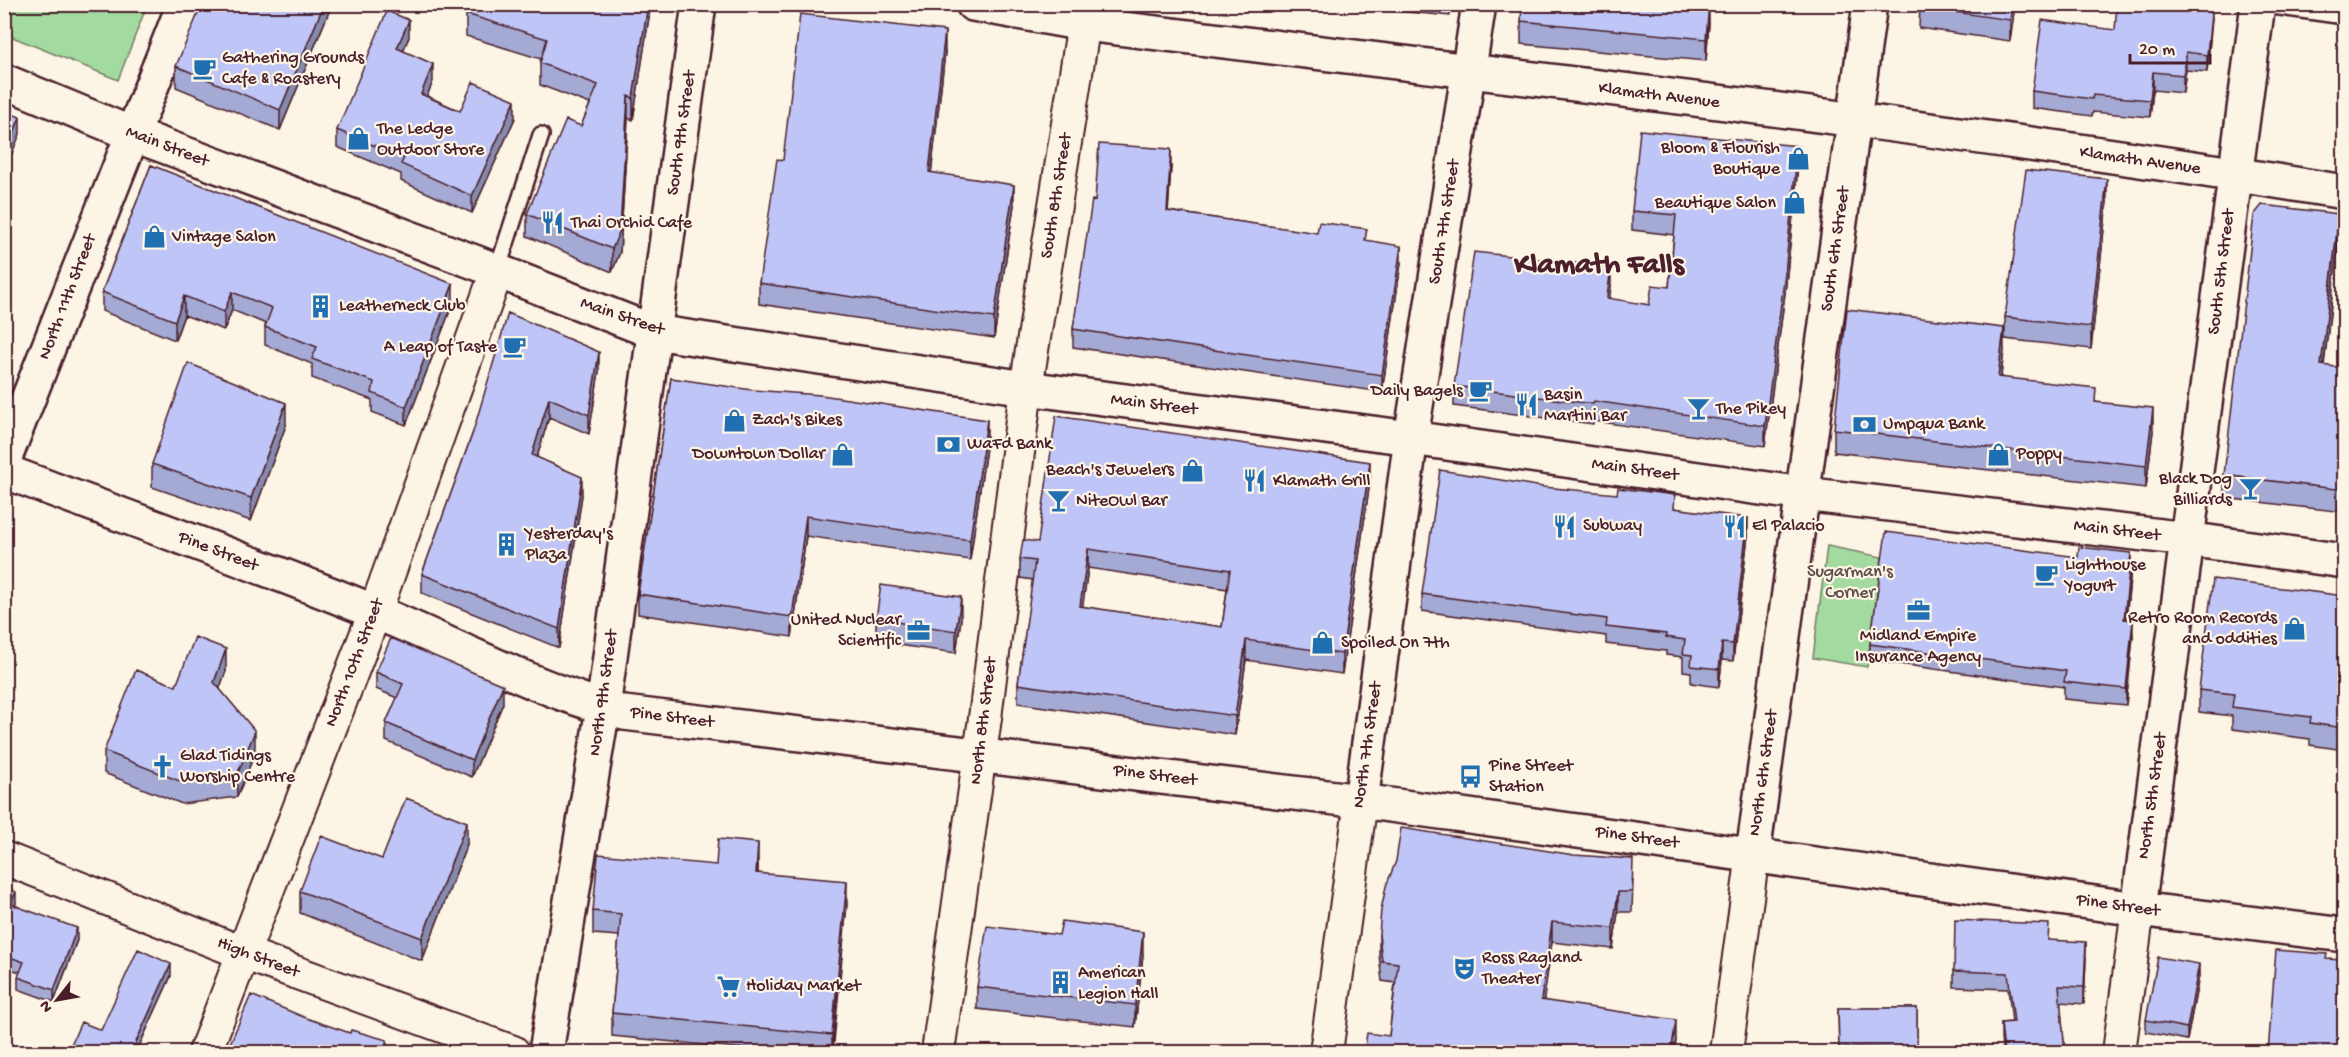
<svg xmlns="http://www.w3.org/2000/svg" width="2349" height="1057" font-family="'Gochi Hand',sans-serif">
	<rect width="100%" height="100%" fill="#fcf5e5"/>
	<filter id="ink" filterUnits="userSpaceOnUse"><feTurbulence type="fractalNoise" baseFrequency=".0167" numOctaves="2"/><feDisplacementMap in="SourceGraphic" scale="12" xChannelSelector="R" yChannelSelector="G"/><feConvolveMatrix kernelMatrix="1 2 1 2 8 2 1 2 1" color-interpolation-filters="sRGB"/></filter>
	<g filter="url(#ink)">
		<path fill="#a3da9f" stroke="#767c65" stroke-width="1.5" d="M4 5 5 4 147 5 118 80 5 34Z
			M1827 546 1882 557 1867 667 1813 658Z"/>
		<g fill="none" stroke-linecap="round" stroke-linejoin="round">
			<defs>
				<path id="lane" d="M2258 4 2344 16
					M497 271 541 135"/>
				<path id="street" d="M4 858 243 953 513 1052
					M205 1052 375 612 497 271
					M938 1052 985 718 1026 388 1087 4
					M1326 1052 1361 801
					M1726 1052 1753 854
					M2119 1052 2138 909"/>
				<path id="secondary" d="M973 4 1084 24C1504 76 1927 123 2344 192
					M4 81 132 134 477 263 654 332 1026 388 1411 438 1803 494 2187 539 2344 561
					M4 460 184 4
					M4 471C128 518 253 562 375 612 457 645 538 691 624 713L1361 801 2138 909 2344 935
					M1361 801 1411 438 1479 4
					M1753 854 1870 4
					M2138 909 2258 4
					M546 1052 603 708 699 4"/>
			</defs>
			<use href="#lane" stroke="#4a1f2b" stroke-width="20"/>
			<use href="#street" stroke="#4a1f2b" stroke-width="36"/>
			<use href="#secondary" stroke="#4a1f2b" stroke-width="38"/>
			<use href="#lane" stroke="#fcf5e5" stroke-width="15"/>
			<use href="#street" stroke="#fcf5e5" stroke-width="32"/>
			<use href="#secondary" stroke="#fcf5e5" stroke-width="33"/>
		</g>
		<path fill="#a4aad4" stroke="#4a1f2b" stroke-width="1.5" fill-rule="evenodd" d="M330 4V9L280 130 176 87V66Z
			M651 4 633 120 628 118 620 252 612 272 527 236V214L581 126 590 104 540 85V63L541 59 466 36V14Z
			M1318 4H1451L1450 16Z
			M1920 4H2015L2010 41 1919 28Z
			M2212 18 2207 72 2186 70 2183 93 2153 90 2150 117 2093 112 2092 116 2032 108V91L2115 30Z
			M1521 21 1709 23 1706 61 1521 44Z
			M409 37 403 50 433 81 427 96 460 111 515 118 472 213 401 181V174L337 147V130Z
			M945 52 931 173 1014 205 994 338 759 304V283L783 160Z
			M151 165 453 303 406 425 372 412V400L312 378V364L265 345V327L266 324 232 310 224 330 184 315 175 340 102 311V292Z
			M1171 166 1168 211 1367 241 1401 263 1382 392 1073 347V329L1095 201Z
			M1798 166 1785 293 1765 446 1594 421 1593 424 1454 406V386L1611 286 1609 299 1649 305 1669 287 1674 235 1632 230V211Z
			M2107 201 2091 349 2005 339V317Z
			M2339 236 2324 366 2344 368V512L2224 498V475Z
			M2004 350 2001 377 2096 402 2153 431 2146 488 1834 452V429Z
			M599 371 589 434 549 417 537 457 582 495 559 648 422 593V574L473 432Z
			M671 378 987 440 970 560 806 536 792 637 638 614V594Z
			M286 425 251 521 152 487V464Z
			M1370 481 1342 674 1246 660 1235 735 1018 703V684L1033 580 1020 578V559L1038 542ZM1088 568 1227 589 1222 627 1082 607Z
			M1675 508 1748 535 1733 661 1722 660 1719 687 1691 683V672L1683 671V657L1666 655V651L1606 644V636L1422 611V594Z
			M2131 569 2126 619 2133 636 2126 705 2064 699V687L1870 660V644Z
			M2344 596V750L2310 745V739L2232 729V716L2199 712V690Z
			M876 619H961L956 653 876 642Z
			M226 671 219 689 255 753 237 797 182 804 104 773V751L176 686Z
			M376 672 503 703 472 777 386 741V723L397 698 376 689Z
			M467 844 422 961 300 913V891L382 859Z
			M716 865H758V873L847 904 833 1053H788L612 1036V1013L619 936 593 934V911Z
			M1633 880 1632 912H1618L1613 949 1552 942 1543 1000 1676 1040 1674 1053H1364L1389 1036 1395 983 1382 981 1379 955V934Z
			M4 886 16 903 15 905 77 940 54 1002 18 989V977L20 972 4 967Z
			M1059 935 1143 954 1135 1027 977 1009V987Z
			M2049 940 2086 958 2084 1004 2060 1002 2065 1053H2003L2001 1039V1023L2012 1022 2008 989 1954 987V971Z
			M171 976 136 1053H70V1047L101 1030Z
			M2199 976 2187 1040 2146 1032V1020Z
			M1838 1008H1917V1053H1839Z"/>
		<path fill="#868bad" stroke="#4a1f2b" stroke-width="1.5" d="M324 4H330V9L280 130V110Z
			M648 4H651L633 120V98Z
			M1709 4V23L1706 61V39Z
			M2012 4H2015L2010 41V20Z
			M2212 4V18L2207 72V55Z
			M409 20V37L397 65V48Z
			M945 31V52L929 193V172Z
			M2186 52V70L2183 93V75Z
			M433 64V81L421 111V94Z
			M2153 72V90L2150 117V100Z
			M628 96V118L620 252 612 272V249Z
			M515 100V118L472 213V196Z
			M20 117V134L4 173V156Z
			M1798 146V166L1785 293 1765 446V426Z
			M1171 149V166L1167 229V211Z
			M2107 179V201L2091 349V327Z
			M1014 185V205L994 338V318Z
			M2339 214V236L2321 388V365Z
			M1401 246V263L1382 392V375Z
			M1611 267V286L1607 318V298Z
			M453 284V303L406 425V407Z
			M232 292V310L224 330V312Z
			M184 296V315L175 340V321Z
			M2004 328V350L1998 399V377Z
			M599 352V371L589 434V415Z
			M549 398V417L532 474V455Z
			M286 403V425L251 521V498Z
			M2153 408V431L2146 488V466Z
			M987 420V440L970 560V540Z
			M1370 462V481L1342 674V654Z
			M582 477V495L559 648V629Z
			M806 516V536L792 637V617Z
			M1748 518V535L1733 661V644Z
			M1088 549V568L1080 626V606Z
			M2131 553V569L2124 636V619Z
			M961 597V619L956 653V631Z
			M2133 620V636L2126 705V689Z
			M1246 640V660L1235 735V716Z
			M1722 643V660L1719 687V669Z
			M226 649V671L214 704V682Z
			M503 685V703L472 777V760Z
			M255 731V753L237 797V775Z
			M467 822V844L422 961V938Z
			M758 843V865L756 895V873Z
			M847 881V904L832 1053V1035Z
			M16 892V903L10 916V904Z
			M1618 892V912L1613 949V928Z
			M1552 922V942L1541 1020V1000Z
			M77 928V940L54 1002V990Z
			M1143 932V954L1135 1027V1005Z
			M2086 942V958L2084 1004V987Z
			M171 964V976L136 1053H131Z
			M2199 964V976L2187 1040V1028Z
			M1676 1020V1040L1674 1053H1671Z
			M387 1040V1052L386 1053H383Z"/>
		<path fill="#bfc6f7" stroke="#4a1f2b" stroke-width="1.5" fill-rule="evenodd" d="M202 4H324L280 110 176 66Z
			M469 4H648L633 98 628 96 620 230 612 249 527 214 566 120 581 126 598 85 540 63 547 39 466 14Z
			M1522 4H1709L1706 39 1521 21Z
			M1920 4H2012L2010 20 1919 7Z
			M2117 4H2212L2207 55 2186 52 2183 75 2153 72 2150 100 2093 95 2092 99 2032 91 2042 20 2115 30Z
			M387 11 409 20 397 48 433 64 421 94 460 111 473 82 515 100 472 196 401 164 404 158 337 130Z
			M800 14 945 31 929 172 1014 185 994 318 759 283 777 159 783 160Z
			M4 111 20 117 4 156Z
			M1640 130 1798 146 1785 273 1765 426 1594 401 1593 404 1454 386 1474 252 1611 267 1607 298 1649 305 1652 285 1669 287 1676 215 1632 211Z
			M1099 144 1171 149 1167 211 1317 233 1319 222 1367 229 1365 240 1401 246 1382 375 1073 329 1092 200 1095 201Z
			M151 165 453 284 406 407 372 393 374 382 312 359 317 347 265 327 272 308 232 292 224 312 184 296 175 321 102 292Z
			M2026 170 2107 179 2091 327 2005 317Z
			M2262 205 2339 214 2321 365 2344 368V490L2224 475 2254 215Z
			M1847 309 2004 328 1998 377 2096 388 2095 402 2153 408 2146 466 1834 429Z
			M508 313 599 352 589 415 549 398 532 455 582 477 559 629 422 574 473 432Z
			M188 363 286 403 251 498 152 464Z
			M671 378 752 390 821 395 987 420 970 540 806 516 792 617 638 594Z
			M1056 416 1370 462 1342 654 1246 640 1235 716 1018 684 1035 561 1020 559 1023 540 1038 542ZM1088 549 1230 570 1222 627 1080 606Z
			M1440 470 1543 487 1617 494 1618 488 1675 495 1674 508 1748 518 1733 644 1722 643 1719 669 1691 666 1692 655 1683 654 1685 640 1666 637V634L1606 627 1607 619 1422 594Z
			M1886 532 2078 557 2079 547 2131 553 2124 619 2133 620 2126 689 2064 682 2066 671 1870 644Z
			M2213 579 2344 596V728L2310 723 2311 717 2232 707 2234 694 2199 690Z
			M881 585 961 597 956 631 876 619Z
			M195 637 226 649 214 682 255 731 237 775 182 782 104 751 136 670 176 686Z
			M391 638 503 685 472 760 386 723 403 684 376 672Z
			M406 798 467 822 422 938 300 891 321 836 382 859Z
			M1401 828 1574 855 1633 859 1632 892H1618L1613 928 1552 922 1541 1000 1676 1020 1671 1053H1555L1515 1047V1053H1364L1367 1033 1389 1036 1398 963 1382 961 1379 934 1381 910 1386 886 1396 861Z
			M718 839 758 843 756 873 847 881 832 1035 612 1013 621 914 593 911 598 854 716 865Z
			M4 886 16 892 10 904 77 928 54 990 18 977 24 962 4 955Z
			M1955 920 2049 924 2048 940 2086 942 2084 987 2059 986 2065 1053H2004L2001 1023 2014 1022 2008 973 1954 971Z
			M1062 921 1143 932 1135 1005 977 987 987 926 1059 935Z
			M138 949 171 964 131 1053H80L81 1052 70 1047 81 1022 101 1030Z
			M2276 950 2327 954 2326 959 2344 960V1053H2268Z
			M2158 957 2199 964 2187 1028 2146 1020Z
			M251 995 306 1018 350 1033 351 1030 387 1040 383 1053H226Z
			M1838 1008H1917V1048L1839 1047Z"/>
	</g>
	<defs>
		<symbol id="cafe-bare" viewBox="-9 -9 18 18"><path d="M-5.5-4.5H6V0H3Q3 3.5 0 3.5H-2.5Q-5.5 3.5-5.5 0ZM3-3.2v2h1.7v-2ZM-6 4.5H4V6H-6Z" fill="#1f6fb2" stroke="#fcf5e5" stroke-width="2.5" paint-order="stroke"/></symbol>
		<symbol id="shop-bare" viewBox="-9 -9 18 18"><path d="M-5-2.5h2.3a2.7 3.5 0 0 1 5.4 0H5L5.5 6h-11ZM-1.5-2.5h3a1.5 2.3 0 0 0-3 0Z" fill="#1f6fb2" stroke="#fcf5e5" stroke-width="2.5" paint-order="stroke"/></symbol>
		<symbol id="restaurant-bare" viewBox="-9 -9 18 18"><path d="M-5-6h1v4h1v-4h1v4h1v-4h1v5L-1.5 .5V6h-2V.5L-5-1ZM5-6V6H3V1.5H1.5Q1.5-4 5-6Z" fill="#1f6fb2" stroke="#fcf5e5" stroke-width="2.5" paint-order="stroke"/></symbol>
		<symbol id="building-bare" viewBox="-9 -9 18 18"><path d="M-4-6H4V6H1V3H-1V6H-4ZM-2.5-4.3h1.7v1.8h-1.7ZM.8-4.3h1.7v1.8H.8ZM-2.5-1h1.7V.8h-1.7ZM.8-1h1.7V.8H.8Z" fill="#1f6fb2" stroke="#fcf5e5" stroke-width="2.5" paint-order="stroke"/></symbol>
		<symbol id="bar-bare" viewBox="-9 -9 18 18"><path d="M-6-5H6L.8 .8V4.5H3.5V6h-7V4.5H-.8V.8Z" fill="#1f6fb2" stroke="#fcf5e5" stroke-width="2.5" paint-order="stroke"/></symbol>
		<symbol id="bank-bare" viewBox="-9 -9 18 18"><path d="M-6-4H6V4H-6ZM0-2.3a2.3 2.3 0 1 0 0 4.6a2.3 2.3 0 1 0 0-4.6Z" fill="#1f6fb2" stroke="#fcf5e5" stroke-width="2.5" paint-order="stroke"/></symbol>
		<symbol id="office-bare" viewBox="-9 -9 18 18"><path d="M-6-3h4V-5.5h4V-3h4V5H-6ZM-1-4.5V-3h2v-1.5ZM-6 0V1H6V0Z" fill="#1f6fb2" stroke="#fcf5e5" stroke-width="2.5" paint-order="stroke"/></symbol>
		<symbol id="church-bare" viewBox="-9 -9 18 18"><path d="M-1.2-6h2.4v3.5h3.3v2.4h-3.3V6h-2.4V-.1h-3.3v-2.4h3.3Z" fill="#1f6fb2" stroke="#fcf5e5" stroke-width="2.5" paint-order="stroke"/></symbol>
		<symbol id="bus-bare" viewBox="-9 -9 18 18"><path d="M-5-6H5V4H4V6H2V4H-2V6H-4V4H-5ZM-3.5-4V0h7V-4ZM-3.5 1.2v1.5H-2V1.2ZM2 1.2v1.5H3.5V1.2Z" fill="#1f6fb2" stroke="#fcf5e5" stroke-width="2.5" paint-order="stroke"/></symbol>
		<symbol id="theatre-bare" viewBox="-9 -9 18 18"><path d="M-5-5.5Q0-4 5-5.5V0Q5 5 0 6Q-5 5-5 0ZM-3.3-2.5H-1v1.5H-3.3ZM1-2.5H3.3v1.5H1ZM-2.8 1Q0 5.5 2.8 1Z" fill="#1f6fb2" stroke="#fcf5e5" stroke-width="2.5" paint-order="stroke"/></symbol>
		<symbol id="supermarket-bare" viewBox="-9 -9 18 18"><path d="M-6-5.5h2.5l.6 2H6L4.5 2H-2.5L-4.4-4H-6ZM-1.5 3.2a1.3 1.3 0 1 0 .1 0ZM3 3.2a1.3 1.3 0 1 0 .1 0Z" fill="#1f6fb2" stroke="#fcf5e5" stroke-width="2.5" paint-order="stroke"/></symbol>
	</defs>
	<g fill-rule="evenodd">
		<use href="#cafe-bare" x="188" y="52" width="33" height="33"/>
		<use href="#shop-bare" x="342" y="122" width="33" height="33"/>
		<use href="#shop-bare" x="1782" y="142" width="33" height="33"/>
		<use href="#shop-bare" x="1778" y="186" width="33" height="33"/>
		<use href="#restaurant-bare" x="536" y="206" width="33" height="33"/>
		<use href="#shop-bare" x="138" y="220" width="33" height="33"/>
		<use href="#building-bare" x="304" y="290" width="33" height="33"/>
		<use href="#cafe-bare" x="498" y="330" width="33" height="33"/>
		<use href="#cafe-bare" x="1464" y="374" width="33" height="33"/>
		<use href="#restaurant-bare" x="1510" y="388" width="33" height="33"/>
		<use href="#bar-bare" x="1682" y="392" width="33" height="33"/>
		<use href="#shop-bare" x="718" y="404" width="33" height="33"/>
		<use href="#bank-bare" x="1848" y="408" width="33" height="33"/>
		<use href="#bank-bare" x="932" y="428" width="33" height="33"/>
		<use href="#shop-bare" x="826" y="438" width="33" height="33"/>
		<use href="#shop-bare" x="1982" y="438" width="33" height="33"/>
		<use href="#shop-bare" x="1176" y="454" width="33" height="33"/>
		<use href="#restaurant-bare" x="1238" y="464" width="33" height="33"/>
		<use href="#bar-bare" x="2234" y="472" width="33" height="33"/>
		<use href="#bar-bare" x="1042" y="484" width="33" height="33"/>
		<use href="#restaurant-bare" x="1548" y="510" width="33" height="33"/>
		<use href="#restaurant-bare" x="1718" y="510" width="33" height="33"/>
		<use href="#building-bare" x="490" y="528" width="33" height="33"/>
		<use href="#cafe-bare" x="2030" y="558" width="33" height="33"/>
		<use href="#office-bare" x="1902" y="594" width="33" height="33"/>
		<use href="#shop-bare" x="2278" y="612" width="33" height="33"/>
		<use href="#office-bare" x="902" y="614" width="33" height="33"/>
		<use href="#shop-bare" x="1306" y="626" width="33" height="33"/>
		<use href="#church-bare" x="146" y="750" width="33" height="33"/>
		<use href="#bus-bare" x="1454" y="760" width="33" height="33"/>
		<use href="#theatre-bare" x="1448" y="952" width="33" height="33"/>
		<use href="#building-bare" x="1044" y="966" width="33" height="33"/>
		<use href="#supermarket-bare" x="712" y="970" width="33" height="33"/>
	</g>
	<g text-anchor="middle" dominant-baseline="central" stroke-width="4.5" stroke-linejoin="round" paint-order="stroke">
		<g font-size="18" fill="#4a1f2b" stroke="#fcf5e5" text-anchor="start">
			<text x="222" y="58">Gathering Grounds<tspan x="222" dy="21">Cafe &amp; Roastery</tspan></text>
			<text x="377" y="129">The Ledge<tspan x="377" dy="21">Outdoor Store</tspan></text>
			<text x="1780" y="148" text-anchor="end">Bloom &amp; Flourish<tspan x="1780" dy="21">Boutique</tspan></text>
			<text x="1776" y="203" text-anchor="end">Beautique Salon</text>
			<text x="571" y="223">Thai Orchid Cafe</text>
			<text x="172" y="237">Vintage Salon</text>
			<text x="339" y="306">Leatherneck Club</text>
			<text x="497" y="347" text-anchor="end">A Leap of Taste</text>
			<text x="1463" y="391" text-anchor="end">Daily Bagels</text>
			<text x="1544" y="395">Basin<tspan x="1544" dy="21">Martini Bar</tspan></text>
			<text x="1716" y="409">The Pikey</text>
			<text x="752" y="420">Zach's Bikes</text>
			<text x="1883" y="424">Umpqua Bank</text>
			<text x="967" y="444">WaFd Bank</text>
			<text x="825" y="454" text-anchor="end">Downtown Dollar</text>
			<text x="2016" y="454">Poppy</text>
			<text x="1174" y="470" text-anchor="end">Beach's Jewelers</text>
			<text x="2232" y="479" text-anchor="end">Black Dog<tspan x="2232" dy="21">Billiards</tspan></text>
			<text x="1273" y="481">Klamath Grill</text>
			<text x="1076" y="501">NiteOwl Bar</text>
			<text x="1583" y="526">Subway</text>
			<text x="1752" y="526">El Palacio</text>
			<text x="525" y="534">Yesterday's<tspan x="525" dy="21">Plaza</tspan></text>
			<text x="2065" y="565">Lighthouse<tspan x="2065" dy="21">Yogurt</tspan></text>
			<text x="2277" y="618" text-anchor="end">Retro Room Records<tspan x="2277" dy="21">and oddities</tspan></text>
			<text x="901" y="620" text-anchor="end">United Nuclear<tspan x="901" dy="21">Scientific</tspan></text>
			<text x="1918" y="636" text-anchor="middle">Midland Empire<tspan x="1918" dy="21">Insurance Agency</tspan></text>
			<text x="1341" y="643">Spoiled On 7th</text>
			<text x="180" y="756">Glad Tidings<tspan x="180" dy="21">Worship Centre</tspan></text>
			<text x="1489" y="766">Pine Street<tspan x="1489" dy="21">Station</tspan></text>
			<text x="1482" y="958">Ross Ragland<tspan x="1482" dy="21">Theater</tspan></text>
			<text x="1078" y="973">American<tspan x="1078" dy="21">Legion Hall</tspan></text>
			<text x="746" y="986">Holiday Market</text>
		</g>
		<g font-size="18" fill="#4a1f2b" stroke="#fcf5e5">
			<text transform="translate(1659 96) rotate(7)">Klamath Avenue</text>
			<text transform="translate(682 133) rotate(-82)">South 9th Street</text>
			<text transform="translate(167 147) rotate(21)">Main Street</text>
			<text transform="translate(2140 161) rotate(8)">Klamath Avenue</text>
			<text transform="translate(1057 196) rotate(-81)">South 8th Street</text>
			<text transform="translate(1445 222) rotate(-81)">South 7th Street</text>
			<text transform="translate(1836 249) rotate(-82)">South 6th Street</text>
			<text transform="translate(2222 272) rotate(-83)">South 5th Street</text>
			<text transform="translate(68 297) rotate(-69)">North 11th Street</text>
			<text transform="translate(622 317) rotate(19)">Main Street</text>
			<text transform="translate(1154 405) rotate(7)">Main Street</text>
			<text transform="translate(1635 470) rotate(8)">Main Street</text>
			<text transform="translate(2117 531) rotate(7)">Main Street</text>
			<text transform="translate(218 552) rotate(21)">Pine Street</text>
			<text transform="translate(355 663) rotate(-69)">North 10th Street</text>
			<text transform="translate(604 693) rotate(-82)">North 9th Street</text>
			<text transform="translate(672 718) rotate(7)">Pine Street</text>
			<text transform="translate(984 721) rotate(-83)">North 8th Street</text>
			<text transform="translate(1368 745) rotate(-82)">North 7th Street</text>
			<text transform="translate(1764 773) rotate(-82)">North 6th Street</text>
			<text transform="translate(1155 776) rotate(7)">Pine Street</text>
			<text transform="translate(2153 796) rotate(-82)">North 5th Street</text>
			<text transform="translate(1637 838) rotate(8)">Pine Street</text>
			<text transform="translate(2118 906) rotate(8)">Pine Street</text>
			<text transform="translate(258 958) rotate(21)">High Street</text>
		</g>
		<g font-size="18" fill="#604e48" stroke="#fcf5e5">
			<text x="1850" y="572">Sugarman's<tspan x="1850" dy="21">Corner</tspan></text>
		</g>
		<g font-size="30" font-weight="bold" fill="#4a1f2b" stroke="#fcf5e5">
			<text x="1599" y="266">Klamath Falls</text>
		</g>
	</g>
	<rect width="2349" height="1057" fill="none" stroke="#fcf5e5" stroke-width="24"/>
	<rect x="12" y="12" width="2325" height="1033" fill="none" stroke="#4a1f2b" stroke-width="2" filter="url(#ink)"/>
	<g transform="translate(57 1000) rotate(239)" stroke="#fcf5e5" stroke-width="4.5" paint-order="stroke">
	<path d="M0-4.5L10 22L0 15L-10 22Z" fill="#4a1f2b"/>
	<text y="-9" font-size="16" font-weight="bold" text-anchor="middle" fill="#4a1f2b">N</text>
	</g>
	<path d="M2130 54v9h80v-9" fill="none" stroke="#4a1f2b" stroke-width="3"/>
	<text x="2139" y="54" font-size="18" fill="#4a1f2b" stroke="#fcf5e5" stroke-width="4.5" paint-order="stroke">20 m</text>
</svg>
